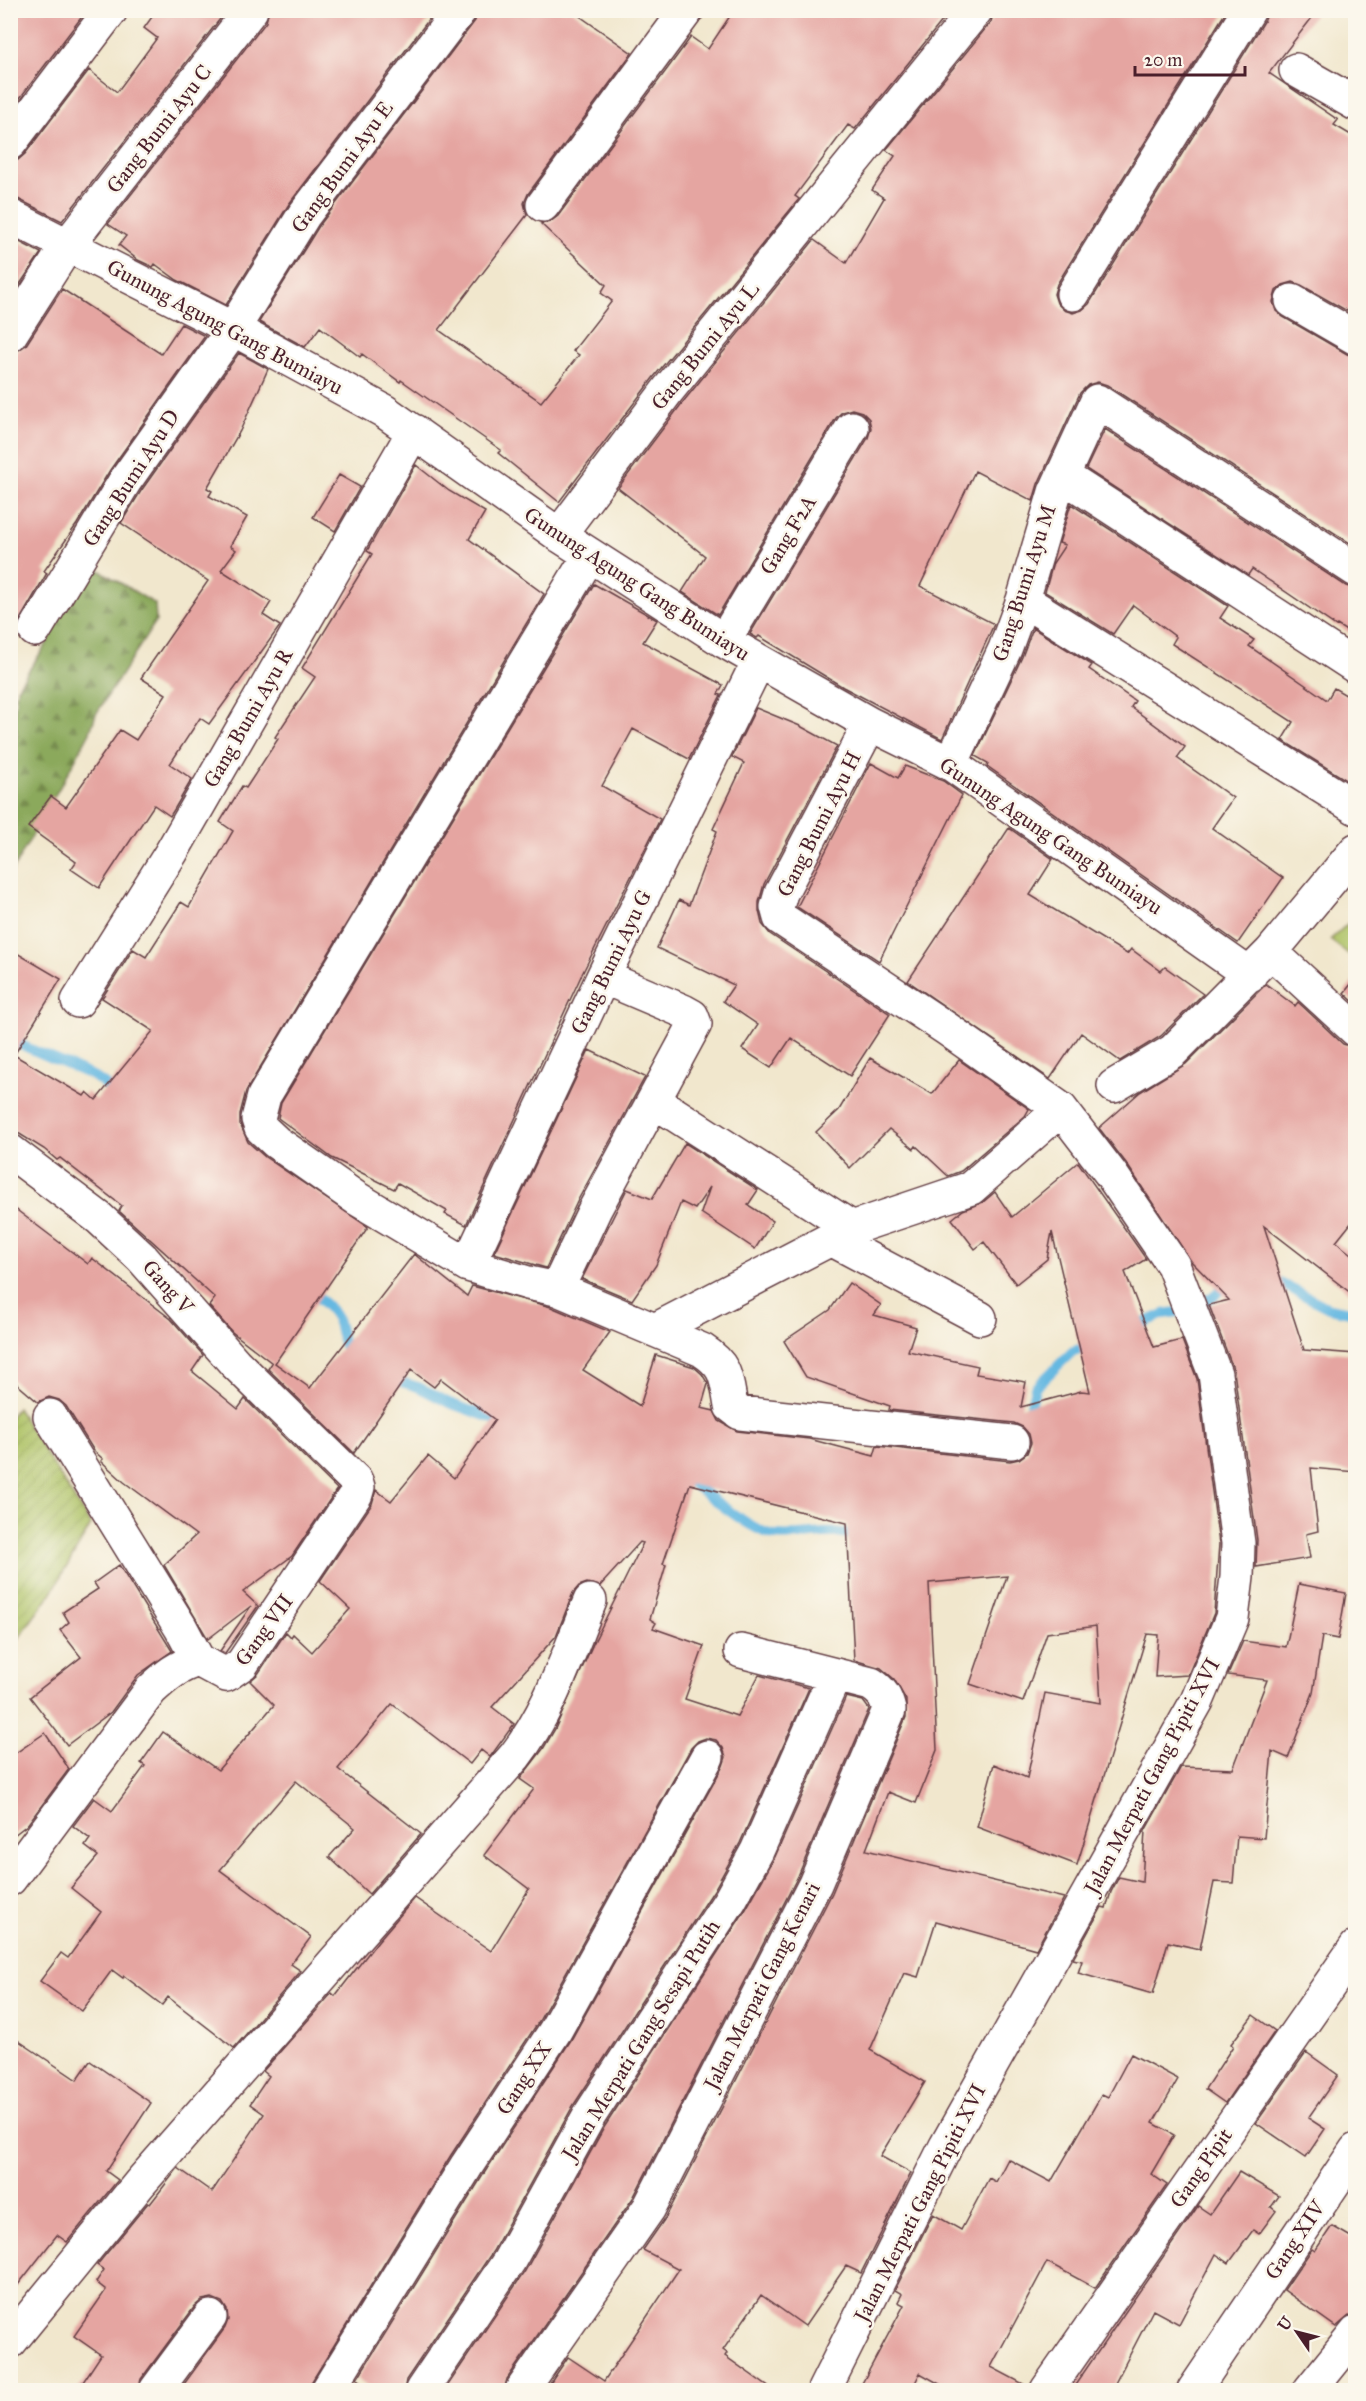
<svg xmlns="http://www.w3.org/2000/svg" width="1366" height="2401" font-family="'IM FELL Great Primer',serif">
	<defs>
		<pattern id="forest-firs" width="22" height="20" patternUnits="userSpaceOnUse" patternTransform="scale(1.5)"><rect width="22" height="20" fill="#8ba95c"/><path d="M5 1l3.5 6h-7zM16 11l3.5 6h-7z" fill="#74894c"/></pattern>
		<pattern id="garden-furrows" width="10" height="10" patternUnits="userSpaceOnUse" patternTransform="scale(1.5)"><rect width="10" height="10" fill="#afc368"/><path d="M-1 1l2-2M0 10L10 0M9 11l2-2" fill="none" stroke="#98a75a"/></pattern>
	</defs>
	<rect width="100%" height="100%" fill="#fbf7ec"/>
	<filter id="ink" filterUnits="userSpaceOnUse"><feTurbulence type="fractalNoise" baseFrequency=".0167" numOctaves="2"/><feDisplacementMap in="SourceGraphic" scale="12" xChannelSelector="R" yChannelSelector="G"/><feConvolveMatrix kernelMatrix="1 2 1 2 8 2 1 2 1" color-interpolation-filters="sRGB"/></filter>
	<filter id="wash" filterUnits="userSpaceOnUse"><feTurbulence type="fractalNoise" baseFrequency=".008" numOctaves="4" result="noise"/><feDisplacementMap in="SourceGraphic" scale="24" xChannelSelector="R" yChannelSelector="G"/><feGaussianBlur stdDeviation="1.35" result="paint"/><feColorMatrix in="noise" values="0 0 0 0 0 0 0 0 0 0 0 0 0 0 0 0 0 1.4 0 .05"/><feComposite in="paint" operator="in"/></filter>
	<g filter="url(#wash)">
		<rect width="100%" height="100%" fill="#f1e7cd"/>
		<path fill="url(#forest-firs)" stroke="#6a6444" stroke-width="1.5" d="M91 565 155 604 156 621 96 714 90 732 74 762 11 873 10 740 18 736 14 720 17 688 46 645 68 600Z"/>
		<path fill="#afc368" stroke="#7c714a" stroke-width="1.5" d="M1355 917V959L1330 940Z"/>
		<path fill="url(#garden-furrows)" stroke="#7c714a" stroke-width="1.5" d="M17 1408 91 1525 52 1592 11 1649 10 1417Z"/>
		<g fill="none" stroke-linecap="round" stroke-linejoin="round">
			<path stroke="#65b8e1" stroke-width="10" d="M10 1040 93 1076 117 1093
				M1270 1278 1329 1308 1356 1313
				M308 1289C318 1298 330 1306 336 1318 342 1329 340 1345 350 1355
				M1132 1328 1164 1314 1190 1310 1212 1297 1231 1282
				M391 1379 418 1387 449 1403 505 1423
				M1028 1418 1035 1388 1073 1351 1093 1345
				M685 1478C705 1492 753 1533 775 1535 804 1538 831 1528 859 1536"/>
		</g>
		<g id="blocks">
			<path fill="#e5a5a1" d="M10 10H87L10 111Z
				M157 10H227L62 221 18 199 10 198V161L18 160 25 154 89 70 117 92 157 38 144 28Z
				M269 10H436L289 204 226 305 177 280 155 264 153 267 138 260 119 245 126 236 108 224 266 22Z
				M478 10H571L632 53 528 194 524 203 527 215 439 330 541 402 579 355 573 351 612 301 601 293 606 285 541 224 550 222 558 216 691 37 708 49 734 10H951L855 129 848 125 795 196 799 199 653 378 559 502 498 453 501 450 401 380 400 382 362 354 360 357 320 327 305 347 259 322 319 226 475 21Z
				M994 10H1227L1057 284 1054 294 1057 303 1064 310 1073 313 1082 310 1089 304 1265 20 1268 10H1318L1269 73 1338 120 1334 125 1356 138V316L1301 285 1293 282 1283 285 1276 291 1273 302 1276 311 1283 317 1347 354 1356 357V547L1107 385 1098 382 1088 385 1080 393 1038 484 1033 501 975 471 920 586 994 624 942 739 843 687 759 636 757 638 750 634 868 438 871 428 869 419 862 412 852 409 842 412 836 418 718 615 682 592 705 556 618 488 683 402 814 240 846 263 884 198 872 190 895 156 886 150 991 22Z
				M10 237 41 253 10 299Z
				M62 289 161 354 181 324 205 336 110 470 77 524 44 571 47 573 10 637V359L15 352 26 345Z
				M239 353 268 369 240 431 207 488 212 491 209 496 247 517 230 546 236 550 221 570 271 602 263 615 280 626 209 724 200 718 170 764 192 779 175 808 170 816 154 805 99 888 71 869 76 862 28 827 51 796 66 807 120 730 136 740 166 694 141 678 208 581 121 523 141 491Z
				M1105 429 1346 586 1356 589V637L1337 625 1336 626 1252 569 1248 575 1086 469Z
				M416 465 449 491 485 512 469 539 544 594 246 1091 240 1114V1124L248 1142 265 1157 368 1227 275 1363 310 1388 414 1254 467 1296 472 1286 551 1307 610 1332 583 1370 640 1406 656 1355 694 1367 702 1374 708 1384 701 1408 714 1411 719 1421 737 1431 809 1439 874 1456 877 1446 1010 1461 1019 1459 1027 1453 1031 1443 1029 1434 1023 1427 1014 1423 889 1410 890 1406 806 1377 784 1341 830 1310 849 1283 881 1305 874 1315 916 1327 908 1351 978 1366 976 1374 1026 1382 1021 1407 1081 1391 1090 1392 1052 1232 1047 1259 1016 1284 984 1242 975 1249 952 1219 963 1210 983 1202 995 1192 1012 1217 1078 1162 1146 1259 1125 1272 1154 1347 1182 1340 1197 1379 1219 1544 1214 1613 1188 1675 1155 1677 1158 1635 1147 1634 1077 1865 977 1827 994 1764 1027 1778 1045 1693 1101 1703 1096 1626 1047 1633 1023 1702 970 1684 1007 1576 929 1583 937 1750 916 1803 888 1792 866 1850 1064 1898 1036 1949 936 1921 918 1977 904 1973 870 2050 925 2082 880 2156 911 2173 861 2273 846 2266 805 2326 761 2295 723 2350 727 2353 725 2356 774 2391H545L568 2357 604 2381 679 2269 643 2250 666 2217 832 1893 906 1717V1700L894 1679 881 1668 854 1660 847 1523 690 1484 663 1564 666 1565 650 1619 656 1623 653 1628 704 1646 685 1699 737 1716 759 1675 809 1688 740 1843 714 1890 573 2106 493 2251 406 2380 404 2391H373L357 2379 483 2175 571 2040 723 1766 726 1757 723 1748 716 1740 706 1738 698 1741 691 1748 539 2021 451 2155 306 2391H179L225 2328 228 2320 227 2310 222 2302 212 2298 202 2300 195 2306 141 2379 138 2391H77L101 2355 74 2336 106 2290 96 2282 104 2270 97 2265 148 2203 150 2204 178 2168 212 2192 264 2114 250 2104 269 2076 263 2071 332 1993 335 1996 378 1941 415 1898 491 1951 529 1889 484 1855 534 1789 520 1779 543 1749 555 1729 593 1644 643 1543 640 1542 600 1586 587 1583 579 1586 573 1593 556 1636 492 1707 514 1724 490 1757 481 1750 470 1764 392 1704 338 1769 421 1834 369 1894 329 1857 355 1828 296 1781 220 1870 311 1937 291 1964 301 1971 234 2048 168 1997 162 2005 124 1976 123 1978 112 1970 82 2011 40 1981 61 1953 68 1958 101 1912 71 1888 98 1856 85 1846 90 1839 73 1826 94 1798 112 1811 145 1766 141 1763 163 1732 218 1770 274 1705 250 1681 258 1674 286 1632 291 1637 293 1634 312 1652 350 1609 320 1581 372 1504 376 1490 391 1501 428 1456 454 1478 495 1420 441 1379 434 1387 411 1370 354 1453 268 1369 272 1363 232 1332 209 1306 215 1298 119 1211 122 1206 60 1158 57 1160 44 1149 10 1128V949L61 979 14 1055 84 1096 87 1092 96 1100 153 1031 102 998 133 949 146 957 181 902 189 907 233 831 220 822 242 786 246 788 278 739 275 737 315 677 302 668 372 554 367 551Z
				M339 475 360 487 335 531 313 517Z
				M1071 504 1228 606 1220 618 1254 640 1249 646 1327 700 1334 688 1356 701V786L1282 740 1293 722 1172 644 1176 637 1133 605 1113 634 1045 592 1053 563 1065 545 1059 543Z
				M594 584 657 620 643 642 723 685 718 694 721 695 689 759 633 729 602 786 660 819 582 974 466 1225 445 1214 447 1211 398 1183 394 1189 332 1158 278 1118 281 1103Z
				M1033 628 1092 665 1089 669 1135 701 1131 707 1185 747 1177 758 1233 798 1212 828 1283 878 1238 943 987 766 988 763 975 756 1022 657Z
				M756 708 800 726 837 746 764 884 759 902V911L762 924 770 934 890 1014 850 1076 791 1038 771 1068 742 1049 758 1025 723 1001 734 985 657 948 679 900 689 905 717 831 713 829 744 763 732 757Z
				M871 763 898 778 905 766 943 781 962 795 879 961 797 907Z
				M1009 828 1053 859 1030 895 1127 954 1131 949 1161 971 1165 967 1203 994 1161 1036 1120 1061 1081 1033 1050 1079 908 981Z
				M1356 978V1004L1344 993Z
				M1266 984 1295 1006 1298 1002 1343 1044 1356 1048V1217L1336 1242 1356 1258V1297L1264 1226 1304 1350 1356 1354V1472L1311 1468 1318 1531 1306 1534 1310 1558 1256 1567 1257 1540 1234 1371 1209 1305 1229 1300 1191 1261 1126 1163 1099 1128 1140 1092 1186 1064Z
				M589 1050 645 1077 578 1200 546 1268 494 1253Z
				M870 1058 932 1094 959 1060 1029 1109 1025 1116 961 1171 948 1176 916 1146 914 1149 889 1129 850 1168 816 1132 839 1110Z
				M685 1143 758 1190 748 1205 773 1221 755 1249 701 1213 710 1187 695 1209 681 1202 656 1265 632 1300 582 1279 627 1189 652 1199Z
				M10 1205 88 1264 92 1258 171 1319 203 1355 192 1371 238 1409 245 1399 337 1489 292 1556 243 1592 258 1606 225 1653 220 1651 251 1606 208 1639 164 1565 196 1535 124 1482 101 1461 103 1459 94 1451 66 1406 59 1400 49 1397 38 1402 10 1378Z
				M119 1565 172 1651 138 1675 111 1712 67 1745 30 1697 81 1657 60 1630 69 1622 63 1612 98 1589 94 1583Z
				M1299 1584 1346 1593 1338 1639 1322 1636 1313 1693 1288 1758 1272 1751 1264 1838 1237 1836 1233 1883 1214 1882 1200 1949 1168 1942 1153 1994 1078 1973 1082 1961 1073 1959 1102 1907 1106 1908 1111 1892 1119 1877 1142 1882 1145 1831 1181 1767 1233 1769 1267 1680 1228 1675 1243 1641 1286 1647Z
				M846 1697 863 1701 869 1709 798 1876 633 2198 507 2379 504 2391H444L525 2271 605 2126 746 1909 774 1859Z
				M45 1733 69 1769 27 1825 10 1838V1757Z
				M1253 2015 1275 2031 1225 2103 1205 2089 1233 2046 1231 2044Z
				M10 2035 77 2080 90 2061 151 2103 106 2171 118 2180 67 2242 57 2235 10 2295Z
				M1306 2052 1338 2075 1308 2118 1325 2129 1306 2157 1256 2123Z
				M1131 2054 1178 2079 1153 2123 1174 2135 1151 2174 1167 2185 1095 2288 1047 2262 991 2367 1029 2387V2391H952L920 2373 911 2391H858L904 2305 898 2302 902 2294 895 2290 933 2214 961 2230 989 2178 996 2182 1008 2159 1051 2182 1102 2094 1108 2097Z
				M1239 2172 1279 2196 1271 2207 1276 2211 1259 2234 1253 2230 1229 2263 1216 2254 1179 2324 1153 2310 1111 2391H1071L1198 2206 1210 2214Z
				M1332 2226 1356 2240V2315L1349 2316 1336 2327 1284 2290 1312 2249 1315 2251Z"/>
		</g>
	</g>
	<g filter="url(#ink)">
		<use href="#blocks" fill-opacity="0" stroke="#633d43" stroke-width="1.5"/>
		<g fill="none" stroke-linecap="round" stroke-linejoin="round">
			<defs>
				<path id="minor" d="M1296 70 1356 104
					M10 143 111 10
					M543 205 687 10
					M10 216 233 329 384 411 559 535 724 641 870 724 951 764 1250 975
					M1073 294 1249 10
					M1292 301 1356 338
					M10 335 67 246 251 10
					M1063 476 1356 667
					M559 535 668 390 976 10
					M589 556 264 1096 258 1119 261 1128 276 1142 356 1198 468 1265 528 1283 557 1289 702 1350C727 1366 726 1378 731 1406L740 1413 1012 1442
					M1023 600 1356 808
					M35 630 125 481 233 329 304 215 460 10
					M724 641 852 428
					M951 764 1005 649 1023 600 1055 492 1097 401 1356 570
					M1271 952 1356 1030
					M78 1001 171 853 414 431
					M1114 1086 1173 1051 1271 952 1356 850
					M654 1101 852 1228
					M10 1151 99 1218 142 1258 235 1363 356 1481 358 1487 356 1494 242 1664 226 1675 198 1660C178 1666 166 1676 151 1690L10 1879
					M831 1239 980 1318
					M468 1265 603 977 758 662
					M557 1289 595 1209 695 1024 692 1016 683 1011 603 977
					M655 1330 852 1228 971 1188 1061 1109
					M50 1416 181 1628 198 1660
					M10 2342 140 2183 515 1756C550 1711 568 1654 590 1601
					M156 2390 210 2317
					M328 2390 467 2165 555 2031 707 1757
					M422 2390 509 2261 589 2116 730 1900 757 1851 835 1675
					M522 2390 649 2208 815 1884 889 1710C886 1697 882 1691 871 1684L741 1651
					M824 2390 946 2146 1197 1701 1232 1618 1237 1577 1238 1543 1215 1374 1173 1265 1111 1174 1061 1109 947 1029 780 918 777 907 781 893 870 724
					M1047 2390 1356 1947
					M1194 2390 1356 2150
					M1310 2390 1356 2333"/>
			</defs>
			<use href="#minor" stroke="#633d43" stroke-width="36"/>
			<use href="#minor" stroke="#fff" stroke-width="33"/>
		</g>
	</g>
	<g text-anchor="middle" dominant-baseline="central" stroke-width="5" stroke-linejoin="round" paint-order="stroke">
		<g font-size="21" fill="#4a1f2b" stroke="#fbf7ec">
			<text transform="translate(159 129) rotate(-52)">Gang Bumi Ayu C</text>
			<text transform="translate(342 167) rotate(-54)">Gang Bumi Ayu E</text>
			<text transform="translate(225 327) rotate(28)">Gunung Agung Gang Bumiayu</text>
			<text transform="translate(705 346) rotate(-51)">Gang Bumi Ayu L</text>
			<text transform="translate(131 478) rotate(-57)">Gang Bumi Ayu D</text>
			<text transform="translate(788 535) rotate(-59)">Gang F2A</text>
			<text transform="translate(1024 583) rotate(-72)">Gang Bumi Ayu M</text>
			<text transform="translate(637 584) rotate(33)">Gunung Agung Gang Bumiayu</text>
			<text transform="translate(248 718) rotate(-60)">Gang Bumi Ayu R</text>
			<text transform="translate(819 824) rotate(-63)">Gang Bumi Ayu H</text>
			<text transform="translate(1051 836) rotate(34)">Gunung Agung Gang Bumiayu</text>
			<text transform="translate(611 962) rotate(-64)">Gang Bumi Ayu G</text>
			<text transform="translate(168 1287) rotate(48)">Gang V</text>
			<text transform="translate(264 1630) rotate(-54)">Gang VII</text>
			<text transform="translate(1152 1776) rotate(-62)">Jalan Merpati Gang Pipiti XVI</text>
			<text transform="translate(762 1986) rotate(-63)">Jalan Merpati Gang Kenari</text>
			<text transform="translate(641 2040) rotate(-58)">Jalan Merpati Gang Sesapi Putih</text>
			<text transform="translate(524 2078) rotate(-57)">Gang XX</text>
			<text transform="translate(1201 2168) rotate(-55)">Gang Pipit</text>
			<text transform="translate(920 2203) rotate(-63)">Jalan Merpati Gang Pipiti XVI</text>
			<text transform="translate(1295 2240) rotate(-56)">Gang XIV</text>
		</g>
	</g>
	<rect width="1366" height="2401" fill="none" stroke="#fbf7ec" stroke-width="36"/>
	<g transform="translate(1297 2332) rotate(305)" stroke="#fbf7ec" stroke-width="4.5" paint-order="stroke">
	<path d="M0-4.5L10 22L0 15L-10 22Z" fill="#4a1f2b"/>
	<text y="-9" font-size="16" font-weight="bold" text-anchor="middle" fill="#4a1f2b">U</text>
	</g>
	<path d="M1135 66v9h110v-9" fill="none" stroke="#4a1f2b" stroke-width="3"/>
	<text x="1144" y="66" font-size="18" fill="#4a1f2b" stroke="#fbf7ec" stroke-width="4.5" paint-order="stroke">20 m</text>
</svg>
